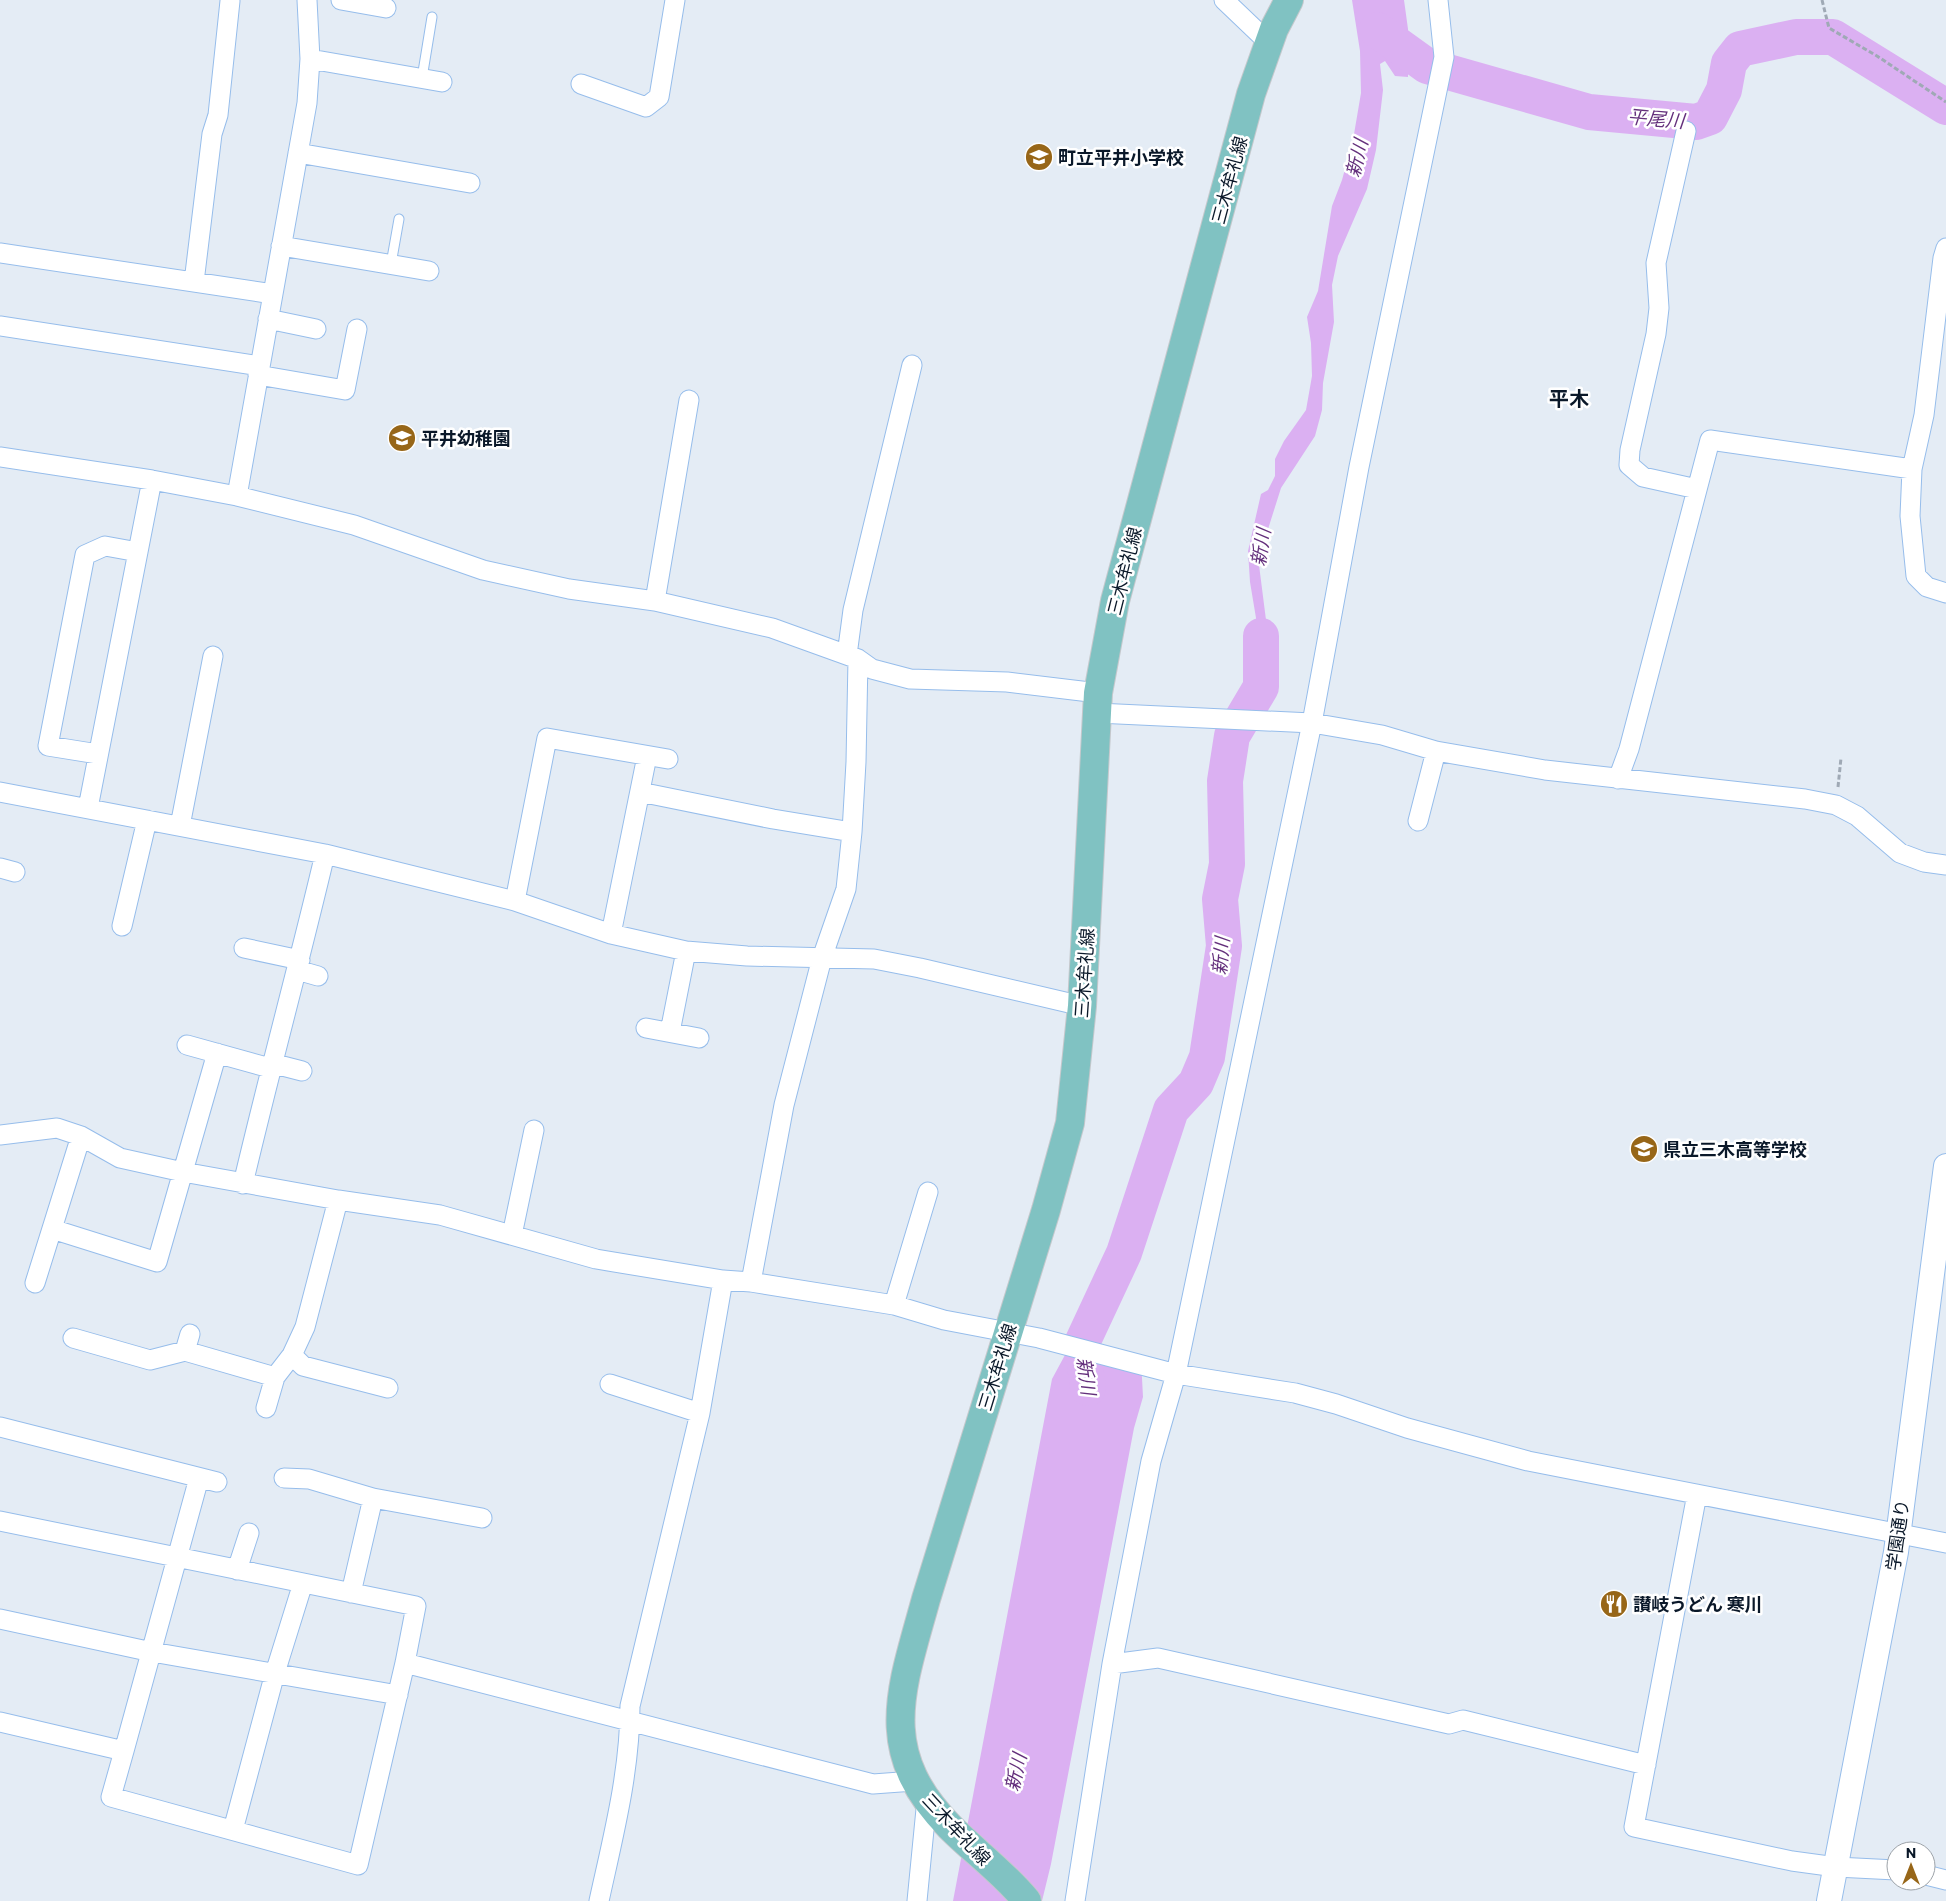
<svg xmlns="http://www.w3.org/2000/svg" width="1946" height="1901" font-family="Commissioner,'Noto Sans JP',sans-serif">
	<rect width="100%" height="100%" fill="#e4ecf5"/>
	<path fill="#dbb0f2" d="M1352 0H1404L1408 29V77L1395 76 1385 61 1380 64 1383 90 1376 150 1367 189 1338 256 1332 285 1334 322 1323 383 1322 410 1315 436 1281 488 1263 545 1259 565 1266 620V640L1264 681 1260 688 1257 624 1250 582 1248 551 1261 494 1268 490 1275 476V459L1284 441 1306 410 1312 376 1311 343 1307 317 1318 291 1332 206 1342 180 1353 140 1361 93 1360 51Z
		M1072 1342 1141 1359 1143 1397 1134 1428 1051 1864 1042 1901H953L1052 1379Z"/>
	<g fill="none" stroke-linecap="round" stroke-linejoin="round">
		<path stroke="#dbb0f2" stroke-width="36" d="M1377 30 1427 66 1589 112 1696 122 1710 117 1724 90 1729 63 1740 49 1796 37H1833L1946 107
			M1088 1388 1082 1343 1124 1253 1171 1110 1196 1083 1207 1057 1224 946 1220 899 1227 864 1225 781 1232 736 1261 687V636"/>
		<defs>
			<path id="service" d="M422 78 432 17
				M391 264 399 219"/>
			<path id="minor" d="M341 0 386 8
				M1224 0 1269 43
				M310 59 442 82
				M581 84 646 107 659 97 675 0
				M1686 131 1656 263 1659 308 1656 334 1630 450 1629 465 1643 477 1697 489
				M298 153 470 183
				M281 246 429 271
				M1946 248 1943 258 1924 415 1912 469 1910 516 1916 576 1927 587 1946 593
				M0 253 273 294
				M194 282 212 134 218 115 230 1
				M268 319 316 329
				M0 326 260 366
				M258 375 345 390 357 329
				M0 457 152 480 237 496 354 525 483 570 569 589 655 601 772 628 858 659 872 669 910 679 1007 682 1098 693
				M237 496 307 103 310 59 307 0
				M655 601 689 400
				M847 655 853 610 912 365
				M1097 713 1312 723 1382 735 1436 751 1545 770 1805 799 1836 805 1857 816 1900 853 1924 862 1946 865
				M98 754 48 746 85 555 105 546 138 552
				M1618 779 1629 749 1710 440 1912 469
				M0 792 325 854 515 901 611 934 686 951 747 956 874 959 920 968 1082 1006
				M640 792 773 819 852 832
				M88 808 152 480
				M1418 821 1436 751
				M180 826 213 656
				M0 868 15 872
				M515 901 547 738 668 759
				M122 926 147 820
				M611 934 647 756
				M244 948 300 960
				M297 970 318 976
				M646 1028 699 1038
				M670 1032 686 951
				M187 1045 270 1068
				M271 1063 302 1071
				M0 1135 57 1128 81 1136 120 1158 183 1172 338 1200 440 1215 596 1259 723 1280 751 1282 894 1305 944 1320 1039 1338 1176 1374 1295 1393 1336 1404 1407 1428 1528 1461 1946 1543
				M243 1184C269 1073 299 964 325 854
				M52 1229 157 1262 217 1053
				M512 1235 534 1130
				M751 1282 784 1105 822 958 846 889 852 832 856 762 858 659
				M35 1283 81 1136
				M894 1305 928 1192
				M73 1338 150 1360 185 1351 275 1377 292 1355 305 1327 338 1200
				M185 1351 190 1334
				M292 1355 303 1366 388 1388
				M610 1384 700 1413
				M266 1408 275 1377
				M0 1427 217 1482
				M284 1478 309 1479 373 1498 482 1518
				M1697 1494 1634 1827 1792 1861 1836 1867 1896 1870
				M0 1521 416 1606 405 1663 358 1865 111 1797 124 1751 0 1722
				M237 1570 249 1533
				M351 1593 373 1498
				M0 1619 152 1652 398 1695
				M405 1663 873 1784 914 1781
				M1112 1664 1158 1658 1449 1724 1463 1720 1646 1765
				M124 1751 199 1478
				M233 1830 275 1673 303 1583
				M1926 1875 1946 1880
				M599 1901C613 1837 630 1772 630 1706L700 1413 723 1280
				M917 1901 927 1799
				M1075 1901 1112 1664 1151 1461 1176 1374 1312 723 1359 467 1444 57 1438 0"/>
			<path id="tertiary" d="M1829 1901 1896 1552 1946 1166"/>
			<path id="primary" d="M1027 1901C1004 1873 975 1852 950 1827 875 1751 901 1690 926 1599L1046 1210 1070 1123 1082 1006 1098 693 1115 601 1251 94 1274 29 1289 0"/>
		</defs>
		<use href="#service" stroke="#96bdeb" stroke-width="11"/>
		<use href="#minor" stroke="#96bdeb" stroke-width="21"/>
		<use href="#tertiary" stroke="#96bdeb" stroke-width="26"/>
		<use href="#primary" stroke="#c4c8cc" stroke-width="30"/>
		<path stroke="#9fa9b5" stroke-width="3" stroke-dasharray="5 2.5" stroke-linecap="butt" d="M1822 0 1829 28 1877 56 1946 102
			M1838 787 1841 758"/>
		<use href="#service" stroke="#fff" stroke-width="9"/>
		<use href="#minor" stroke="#fff" stroke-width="19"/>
		<use href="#tertiary" stroke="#fff" stroke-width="24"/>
		<use href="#primary" stroke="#80c2c2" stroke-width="28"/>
	</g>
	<defs>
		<symbol id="school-disc" viewBox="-11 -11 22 22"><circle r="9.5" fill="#976618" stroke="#fff"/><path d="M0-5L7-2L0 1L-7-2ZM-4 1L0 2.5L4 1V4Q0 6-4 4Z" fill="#fff"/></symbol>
		<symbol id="restaurant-disc" viewBox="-11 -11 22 22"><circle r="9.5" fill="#976618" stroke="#fff"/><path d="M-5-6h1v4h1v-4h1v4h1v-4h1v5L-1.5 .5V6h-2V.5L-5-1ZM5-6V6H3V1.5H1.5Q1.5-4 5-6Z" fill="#fff"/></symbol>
	</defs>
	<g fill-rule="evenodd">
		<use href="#school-disc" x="1023" y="141" width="32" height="32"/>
		<use href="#school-disc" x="386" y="422" width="32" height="32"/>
		<use href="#school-disc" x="1628" y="1133" width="32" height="32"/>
		<use href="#restaurant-disc" x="1598" y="1588" width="32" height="32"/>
	</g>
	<g text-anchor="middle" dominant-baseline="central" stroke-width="5" stroke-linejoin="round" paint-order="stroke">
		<g font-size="18" font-weight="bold" fill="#0a1829" stroke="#fff" text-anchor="start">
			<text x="1058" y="157">町立平井小学校</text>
			<text x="421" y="438">平井幼稚園</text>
			<text x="1663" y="1149">県立三木高等学校</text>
			<text x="1633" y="1604">讃岐うどん 寒川</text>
		</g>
		<g font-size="18" fill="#0a1829" stroke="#fff">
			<text transform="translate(1229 180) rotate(-75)">三木牟礼線</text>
			<text transform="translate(1124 571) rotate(-76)">三木牟礼線</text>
			<text transform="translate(1084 973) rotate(-86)">三木牟礼線</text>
			<text transform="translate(997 1367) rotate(-73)">三木牟礼線</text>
			<text transform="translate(1897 1535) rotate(-82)">学園通り</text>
			<text transform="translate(957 1829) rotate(47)">三木牟礼線</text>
		</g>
		<g font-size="19" font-style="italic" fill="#64307c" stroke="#fff">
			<text transform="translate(1656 118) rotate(5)">平尾川</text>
			<text transform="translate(1356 158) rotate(-76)">新川</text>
			<text transform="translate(1260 547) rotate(-81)">新川</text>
			<text transform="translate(1220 956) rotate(-85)">新川</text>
			<text transform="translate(1087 1376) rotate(82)">新川</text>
			<text transform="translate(1015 1772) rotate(-77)">新川</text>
		</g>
		<g font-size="20" font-weight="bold" fill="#0a1829" stroke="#fff">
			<text x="1569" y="398">平木</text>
		</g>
	</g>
	<g transform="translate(1911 1866)"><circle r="24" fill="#ffffff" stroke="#9da3a9"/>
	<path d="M0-4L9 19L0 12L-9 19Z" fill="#976618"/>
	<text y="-8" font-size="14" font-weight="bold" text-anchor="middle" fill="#0a1829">N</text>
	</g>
</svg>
